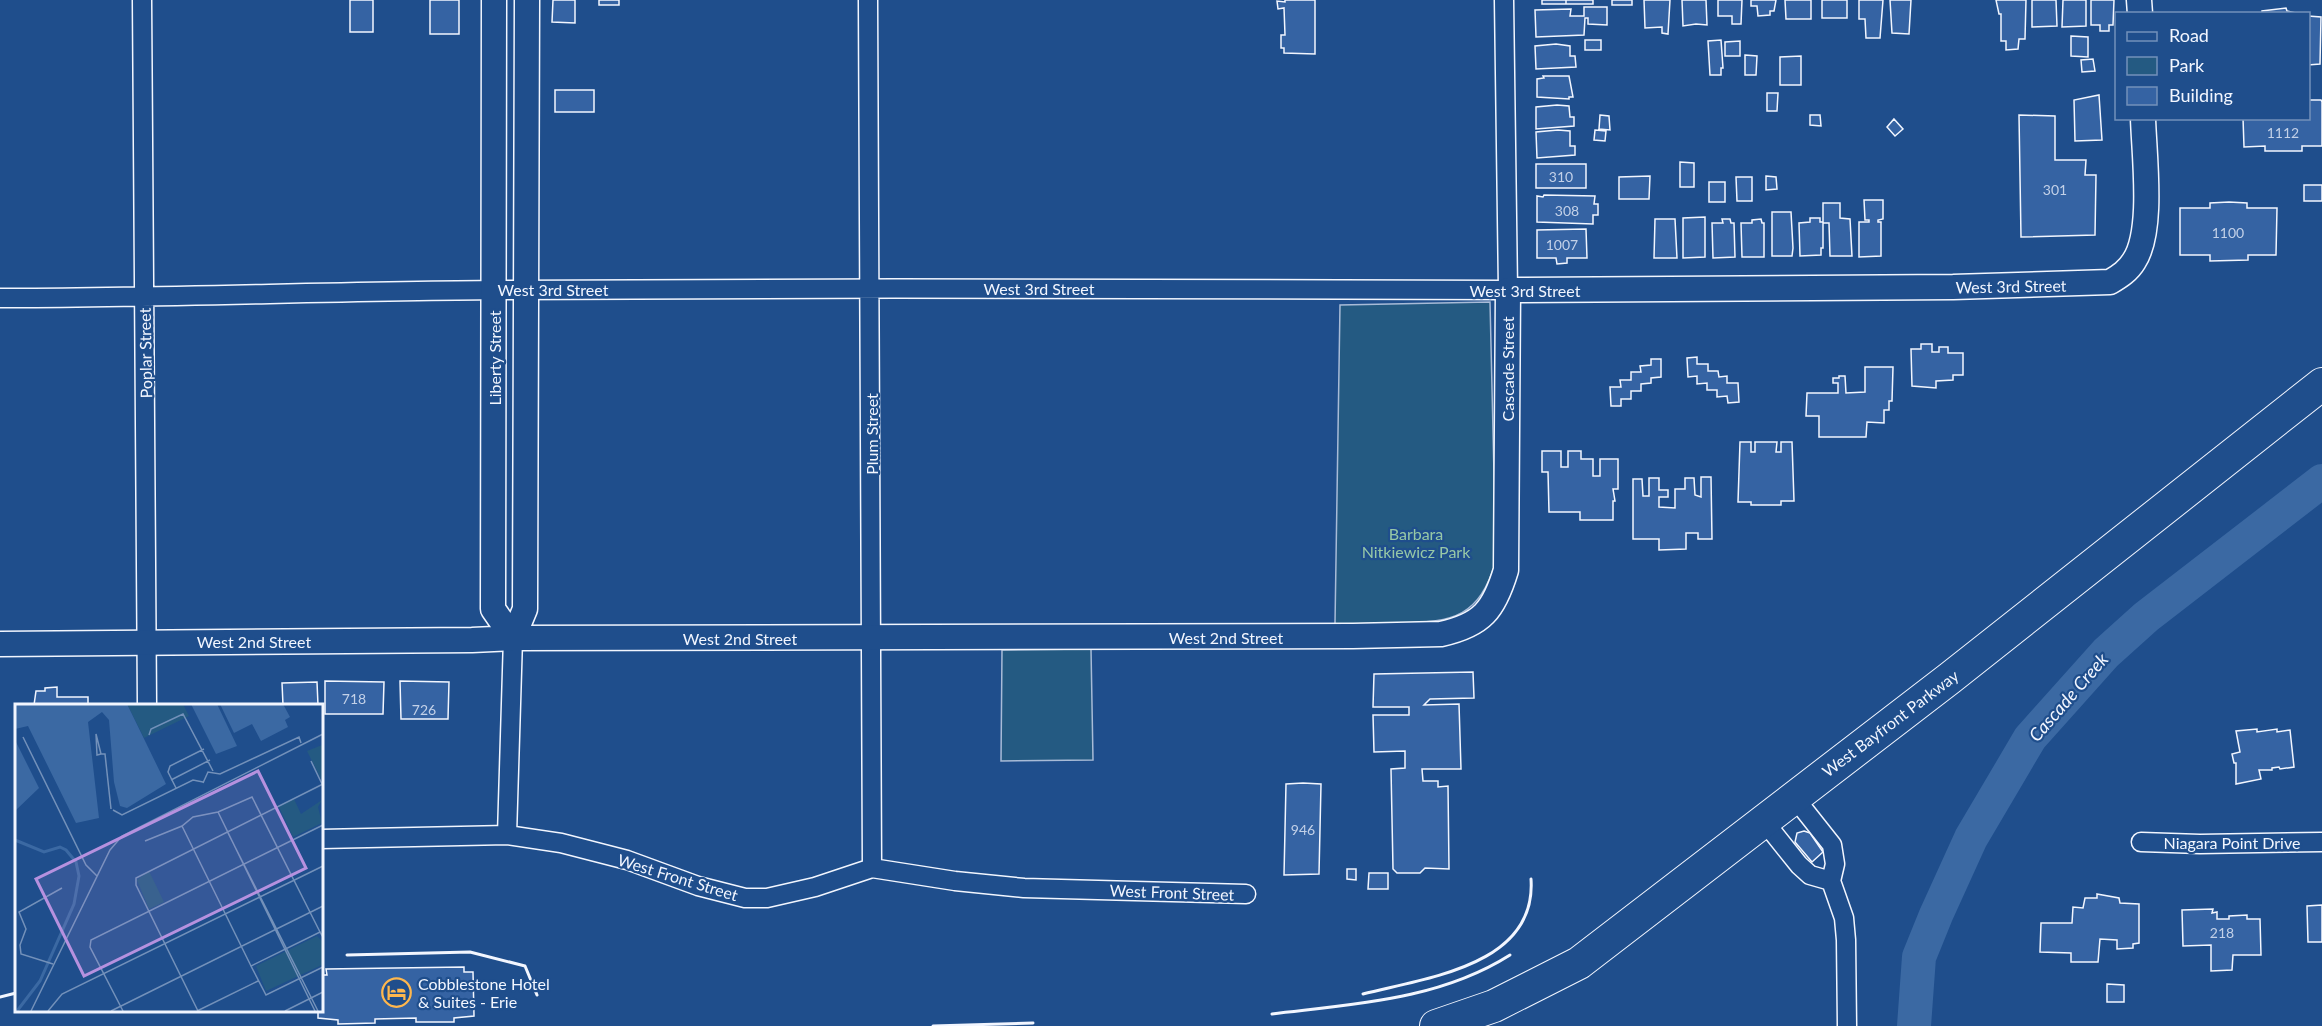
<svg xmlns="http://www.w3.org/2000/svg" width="2322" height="1026" font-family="Lato,sans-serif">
	<rect width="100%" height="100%" fill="#1f4e8c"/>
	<path fill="#245a82" stroke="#a8bbd7" stroke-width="1.5" d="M1490 302 1496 561C1479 617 1454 622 1401 623 1379 623 1357 624 1335 624L1340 305Z
		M1091 649 1093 760 1001 761 1002 650Z"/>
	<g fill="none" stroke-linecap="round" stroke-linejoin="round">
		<path stroke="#3b69a3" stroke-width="34" d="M1914 1026 1919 957 1936 915 1971 838 2030 738 2106 653 2146 617 2322 481"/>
	</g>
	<path fill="#3563a3" stroke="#f2f6ff" stroke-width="1.5" d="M350 0H373V32H350Z
		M430 0H459V34H430Z
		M553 0H575V23L552 22Z
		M599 0H619V5H599Z
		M1285 0H1315V54L1284 53V48H1281V35H1285L1284 8 1278 9 1277 1 1285 2Z
		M1542 0H1566V4H1542Z
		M1566 0H1593V4H1566Z
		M1612 0H1632V5H1612Z
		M1644 0H1670L1668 34 1662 33V27L1645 28Z
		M1682 0H1706L1707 25 1696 24 1683 26Z
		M1718 0H1742L1741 24H1732V16H1718Z
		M1751 0H1776L1774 11H1770V15L1758 16 1757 6H1751Z
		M1785 0H1811V19H1786Z
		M1822 0H1847V18H1822Z
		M1859 0H1883L1880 38H1866L1865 19H1859Z
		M1890 0H1911L1909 34 1892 33Z
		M1996 0H2026L2025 39H2019L2018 49 2006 50V41H2001V14H1999Z
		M2032 0H2056L2057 26 2032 27Z
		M2063 0H2086V26L2062 27Z
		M2091 0H2114L2113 25H2109V31H2100V25H2091Z
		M1584 7H1607V25L1588 24V18H1585L1584 35 1536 37 1535 10 1571 9 1570 16H1584Z
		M2286 8 2287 11 2300 14H2262V11Z
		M2308 16 2321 17 2320 64 2308 65Z
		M2071 36 2088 37V57L2071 56Z
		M1585 40H1601V50H1585Z
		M1721 40 1723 68H1721V75H1710L1708 41Z
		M1740 41V56H1725V42Z
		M1556 44 1570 46V56H1575L1576 67 1536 69 1535 46Z
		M1745 55 1757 56 1756 75H1745Z
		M1801 56V85H1780V57Z
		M2093 59 2095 71 2082 72 2081 60Z
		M1543 76H1569L1573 97H1569V99L1537 97V79L1544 78Z
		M555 90H594V112H555Z
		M1767 93H1778L1777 111H1767Z
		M2099 95 2102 140 2075 141 2074 100Z
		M2308 100H2321L2322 102V146H2302V151H2265V146L2244 147 2243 118H2308Z
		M1557 105 1569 106 1570 117H1574V126L1536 129V107Z
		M1600 115 1609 116 1610 130 1599 129Z
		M1810 115H1820L1821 126 1810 125Z
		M2019 115 2055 116V160H2086L2085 175H2096L2095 235 2021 237Z
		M1894 119 1903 129 1895 136 1887 127Z
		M1558 130 1570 131V146H1575V155L1537 158 1536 132Z
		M1595 130 1606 131 1605 141 1594 140Z
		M1680 162 1694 163V187H1680Z
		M1536 164H1586V188H1536Z
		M1650 176 1649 199H1619V177Z
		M1766 176 1776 177 1777 189 1766 190Z
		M1736 177H1752V201H1737Z
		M1709 182H1725V202H1709Z
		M2304 185H2322V201H2304Z
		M1544 195 1595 196 1594 204H1598V215H1593V224L1537 222V196L1543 197Z
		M1864 200H1883V219L1878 220V222H1881V256L1859 257V222H1869V220H1865Z
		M2229 202 2247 203V208H2277L2276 255H2248V260L2210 261V255H2180V208H2210V203Z
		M1823 203H1840V218L1850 219 1852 256H1830L1829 223H1823Z
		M1772 212H1791L1793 248 1792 256H1772Z
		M1705 217V257L1683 258V218Z
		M1810 218H1820V222H1823V248H1821V255L1800 256 1799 223 1810 222Z
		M1655 219H1675L1677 258H1654Z
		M1722 219H1730L1731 223H1734L1735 257 1713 258 1712 223H1723Z
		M1761 219 1762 223H1764V257H1742L1741 223H1752V220Z
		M1586 229 1587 258H1567V263L1557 264 1556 258H1537V230Z
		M1921 344H1932V352H1939V347H1948V353H1963V375H1953V380L1936 381V388L1912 386 1911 349H1921Z
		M1697 357V364H1708V371H1718L1719 377 1727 376V383H1738L1739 402 1728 403 1727 396 1717 397V390H1707V383L1697 384V376L1688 377 1687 358Z
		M1651 359H1661V377L1651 378V383L1641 384V391H1631V399H1621V406H1611L1610 387H1621L1620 380H1631V372H1641L1640 366 1651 365Z
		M1865 367H1893L1892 401H1889V410H1884V423L1867 422 1866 437H1819V416H1806L1807 393H1838V383H1833V378H1839V376H1845L1846 393 1865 392Z
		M1740 442H1751V452H1755V442H1777L1776 452H1781V442H1792L1794 501H1781V505H1751V502H1738Z
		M1542 451H1561V467H1568V451H1581V459H1593V476H1600V459H1618V489H1613L1615 501H1613V520H1580V512H1549L1548 472H1542Z
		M1701 477H1711L1712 539H1698V533H1686V549L1659 550V539H1633V479H1642L1643 496H1649V478H1659V490H1668V497H1659V507L1675 508V489H1685V478H1694L1695 495 1701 497Z
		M1473 672 1474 698 1430 699 1424 705 1459 704 1461 769H1422L1423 781H1438V787L1448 786 1449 869 1425 868 1420 873H1397L1393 869 1391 769 1405 768V751L1374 752 1373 715H1409V707H1373L1374 674Z
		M325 681 384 682 383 714H325Z
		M400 681 449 682 448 719H401Z
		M317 682 318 705H283L282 683Z
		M57 687V697H88V705H34L36 691H45V688Z
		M2257 729V732L2277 729V732L2290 730 2294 767 2280 769 2279 767 2272 768V770H2259L2261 779 2236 784V763H2234L2232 754 2240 752 2236 731Z
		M1303 783 1321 784 1319 874 1284 875 1286 784Z
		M1804 831 1810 833 1823 852 1812 862 1795 842 1797 833Z
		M1347 869H1356V880L1347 879Z
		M1369 873H1388V889H1368Z
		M2097 894 2119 898 2120 903 2139 904V943L2133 944V948L2117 949V940L2100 939 2098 962H2071V953L2040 952 2041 923H2072L2073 907 2083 908 2085 898H2097Z
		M2322 905V942H2308L2307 906Z
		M2213 909 2212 913 2217 912V919H2229V916L2247 915V919H2260L2261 955H2233L2232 970 2211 971V945L2183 946 2182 910Z
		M464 967V972H473L474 1016 454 1018V1022H416V1018L375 1019V1023L338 1024V1020L318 1018V1010H321V975H327L326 969Z
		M2107 984 2124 985V1002H2107Z"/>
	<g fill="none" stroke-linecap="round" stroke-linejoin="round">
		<defs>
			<path id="street" d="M142 0 147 705
				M868 0 872 868
				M0 298C167 298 333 291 500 290 836 287 1172 289 1508 290L1504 0
				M1794 797 1832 845 1835 864 1831 881 1844 918 1846 940 1847 1026
				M1763 820 1799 865 1810 875 1831 881
				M507 835 513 638
				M321 839 507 835 561 843 627 860 698 886 745 898H767L815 887 872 868 955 881 1024 888 1246 894
				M2141 842 2200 844 2322 842"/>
			<path id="secondary" d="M494 0 493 609 513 638
				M2139 0 2140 14
				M513 638 525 609 527 0
				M0 644 472 640 513 638 1353 636 1441 634C1482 625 1494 610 1506 570L1508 290 1953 287 2110 282C2120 276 2128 271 2134 261 2154 231 2144 155 2143 118"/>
			<path id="highway" d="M1436 1026 1494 1006 1579 963 1950 678 2322 384"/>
		</defs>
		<use href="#street" stroke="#f2f6ff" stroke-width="21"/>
		<use href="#secondary" stroke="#f2f6ff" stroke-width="27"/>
		<use href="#highway" stroke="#f2f6ff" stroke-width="34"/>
		<use href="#street" stroke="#1f4e8c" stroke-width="18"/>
		<use href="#secondary" stroke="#1f4e8c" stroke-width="24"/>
		<use href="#highway" stroke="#1f4e8c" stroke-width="32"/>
		<path stroke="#f2f6ff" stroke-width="3" d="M347 955 470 952 525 966 537 995
			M1363 994C1425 978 1537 966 1531 879
			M0 997 16 993
			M1272 1014C1354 1004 1439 1000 1510 955
			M933 1026 1033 1023"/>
	</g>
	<defs>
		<symbol id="hotel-ring" viewBox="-11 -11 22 22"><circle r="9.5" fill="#1f4e8c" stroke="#ffb74d" stroke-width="1.5"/><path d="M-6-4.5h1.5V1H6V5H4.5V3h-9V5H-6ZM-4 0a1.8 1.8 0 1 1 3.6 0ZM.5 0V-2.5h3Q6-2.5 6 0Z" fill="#ffb74d"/></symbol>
	</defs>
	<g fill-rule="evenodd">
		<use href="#hotel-ring" x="380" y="976" width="33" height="33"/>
	</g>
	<g text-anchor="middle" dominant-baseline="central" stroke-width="4.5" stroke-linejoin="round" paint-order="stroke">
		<g font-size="14" fill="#c3d1e8">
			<text x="2283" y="132">1112</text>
			<text x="1561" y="176">310</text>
			<text x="2055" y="189">301</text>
			<text x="1567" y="210">308</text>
			<text x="2228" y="232">1100</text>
			<text x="1562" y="244">1007</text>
			<text x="354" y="698">718</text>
			<text x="424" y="709">726</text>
			<text x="1303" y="829">946</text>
			<text x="2222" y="932">218</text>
		</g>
		<g font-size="16" fill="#f2f6ff" stroke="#1f4e8c">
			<text transform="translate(2011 286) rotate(-1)">West 3rd Street</text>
			<text x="1039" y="288">West 3rd Street</text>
			<text x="553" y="289">West 3rd Street</text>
			<text x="1525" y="290">West 3rd Street</text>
			<text transform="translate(145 353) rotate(-91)">Poplar Street</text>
			<text transform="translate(494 358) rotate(-90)">Liberty Street</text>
			<text transform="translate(1507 369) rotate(-90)">Cascade Street</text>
			<text transform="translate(871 434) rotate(-90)">Plum Street</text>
			<text x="1226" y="637">West 2nd Street</text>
			<text x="740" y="638">West 2nd Street</text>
			<text x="254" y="641">West 2nd Street</text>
			<text transform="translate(1890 723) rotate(-37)">West Bayfront Parkway</text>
			<text x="2232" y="842">Niagara Point Drive</text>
			<text transform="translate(678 877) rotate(17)">West Front Street</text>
			<text transform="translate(1172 892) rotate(2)">West Front Street</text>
		</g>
		<g font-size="16" fill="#97c8a6" stroke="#1f4e8c">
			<text x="1416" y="533">Barbara<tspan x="1416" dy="18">Nitkiewicz Park</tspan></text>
		</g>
		<g font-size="16" fill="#f2f6ff" stroke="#1f4e8c" text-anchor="start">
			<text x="418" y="983">Cobblestone Hotel<tspan x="418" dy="18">&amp; Suites - Erie</tspan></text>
		</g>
		<g font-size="18" font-style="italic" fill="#f2f6ff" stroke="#1f4e8c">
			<text transform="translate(2068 697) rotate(-49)">Cascade Creek</text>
		</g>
	</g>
	<g transform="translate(15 704)">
		<rect width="308" height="308" fill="#1f4e8c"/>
		<path d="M112 0H168L174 12 129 34ZM307 41V77L292 47ZM279 95 286 110 307 96 303 103 307 119 278 133 264 103ZM134 167 149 198 134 205 122 176ZM302 232 307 237V261L251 287 241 262Z" fill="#245a82"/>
		<path d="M0 0H112L151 80 112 104 105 102 99 78 94 16 87 8 73 18 84 114 61 119 13 22 0 25ZM176 0H202L222 42 201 50ZM205 0H268L275 13 270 16 273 23 246 37 237 20 219 29ZM0 36 24 84 0 107Z" fill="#3b69a3"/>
		<path fill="none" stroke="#3b69a3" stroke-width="3" d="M0 136 29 148 45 143 51 146 61 158 64 172 59 200 25 277 2 307"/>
		<path fill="none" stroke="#7391ba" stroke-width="1.5" d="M134 31 136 25 168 10 198 67M8 33 71 161 82 172M86 50 81 30 82 51 86 50H90L96 105M296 57 307 80M156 76 195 56M188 79 193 68 205 70 284 33 286 39M161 84 153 68 155 62 189 45M98 106 107 111 178 76 188 78M203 108 300 307M167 122 236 262M212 127 303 307M130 137 167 122 178 113 203 108 237 93 305 228M308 233 305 228 236 262 251 291 308 263M38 260 6 250 5 241 11 225 4 208 47 184M16 307 95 146 107 132 308 30M33 307 47 290 308 162M96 307 308 202M108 307 75 243 76 236 308 121M182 307 243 277M183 307 121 181V174L308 80M270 307 308 288"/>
		<path fill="#b691df" fill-opacity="0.15" stroke="#b691df" stroke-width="3" d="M243 67 291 164 69 272 21 175Z"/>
		<rect width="308" height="308" fill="none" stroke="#f2f6ff" stroke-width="3"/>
	</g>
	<rect x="2115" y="12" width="195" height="108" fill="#1f4e8c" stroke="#7391ba" stroke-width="1.5"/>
	<rect x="2127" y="32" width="30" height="9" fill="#1f4e8c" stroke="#7391ba" stroke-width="1.5"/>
	<text x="2169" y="42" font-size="18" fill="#f2f6ff">Road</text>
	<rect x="2127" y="57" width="30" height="18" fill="#245a82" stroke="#7391ba" stroke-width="1.5"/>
	<text x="2169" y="72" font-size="18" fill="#f2f6ff">Park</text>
	<rect x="2127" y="87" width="30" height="18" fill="#3563a3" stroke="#7391ba" stroke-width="1.5"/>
	<text x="2169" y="102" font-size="18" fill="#f2f6ff">Building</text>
</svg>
